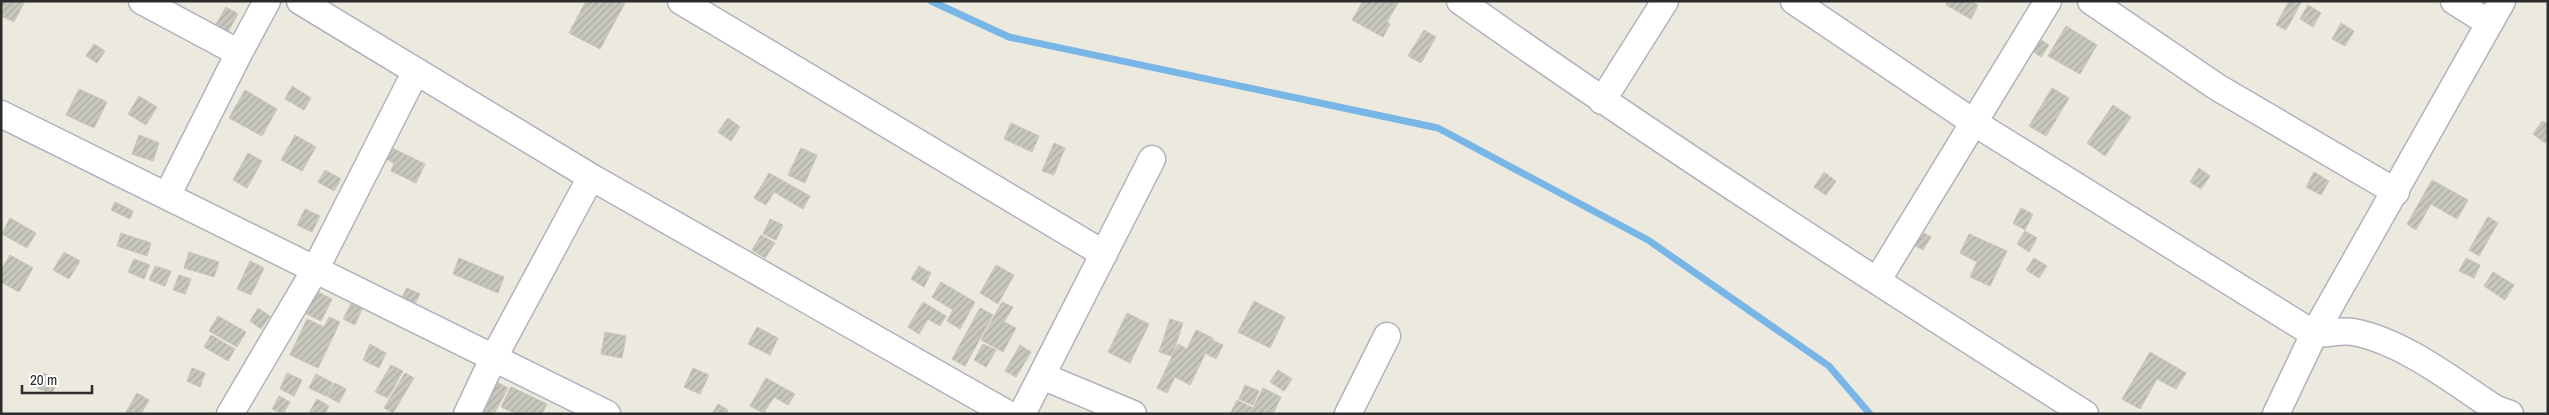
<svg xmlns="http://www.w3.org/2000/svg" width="2549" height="415" font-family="'Archivo Narrow',sans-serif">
	<defs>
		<pattern id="building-hatch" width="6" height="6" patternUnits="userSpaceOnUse" patternTransform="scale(1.25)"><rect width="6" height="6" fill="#c8c7bd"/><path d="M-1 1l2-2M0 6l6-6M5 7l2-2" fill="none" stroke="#acaba3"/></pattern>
	</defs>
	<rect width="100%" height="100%" fill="#ece9df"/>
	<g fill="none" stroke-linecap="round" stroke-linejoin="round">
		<path stroke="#79b6e8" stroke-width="7" d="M931 1 1009 37 1438 128 1648 240 1829 366 1870 414"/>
	</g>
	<path fill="url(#building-hatch)" stroke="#c8c5b8" d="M1 1H25L14 22 1 16Z
		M586 1H626L600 49 569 33Z
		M1363 1H1399L1387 22 1390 24 1383 37 1352 20Z
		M1948 1H1971L1978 5 1971 19 1946 5Z
		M2289 1H2302L2286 30 2276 25Z
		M2308 5 2321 13 2313 27 2300 19Z
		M226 7 238 14 226 35 214 28Z
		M2341 23 2354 31 2345 46 2332 39Z
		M2066 26 2097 45 2080 74 2048 56Z
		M1424 30 1436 37 1421 63 1408 56Z
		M2031 33 2049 45 2041 57 2023 45Z
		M94 44 105 51 97 63 86 56Z
		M292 86 311 98 304 110 285 99Z
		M2052 88 2069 98 2046 136 2029 126Z
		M79 89 107 102 94 128 66 115Z
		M245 90 277 109 262 136 229 118Z
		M139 96 157 107 146 125 128 114Z
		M2113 105 2131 117 2105 156 2087 143Z
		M728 118 740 127 731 141 718 132Z
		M2542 121 2548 124V139L2545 143 2533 134Z
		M1011 123 1039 136 1032 152 1004 139Z
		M139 135 159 143 153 161 132 154Z
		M295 135 316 147 302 171 281 160Z
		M1054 143 1065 148 1054 175 1042 171Z
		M384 144 425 164 416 183 391 171 394 163 378 155Z
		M801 148 817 155 805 183 788 175Z
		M248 153 262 161 247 188 233 180Z
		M2199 168 2210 176 2201 189 2190 182Z
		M325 170 341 179 334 191 318 182Z
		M1824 172 1836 181 1826 195 1814 187Z
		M2314 172 2329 181 2321 195 2306 187Z
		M769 173 810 196 803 209 774 192 766 205 754 198Z
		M2432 180 2468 200 2457 219 2431 204 2416 230 2407 224Z
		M115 202 133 211 130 219 111 210Z
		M2021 208 2033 214 2025 230 2013 223Z
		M305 209 320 216 312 232 297 225Z
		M2488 217 2498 223 2479 256 2469 250Z
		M10 218 36 233 27 248 2 234Z
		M770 219 783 225 776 240 763 234Z
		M1918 230 1931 237 1923 250 1910 243Z
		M2025 231 2037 238 2029 252 2017 244Z
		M121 233 151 243 147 256 117 246Z
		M1969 234 2007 251 1990 286 1970 277 1977 262 1960 253Z
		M761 235 775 243 765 258 752 250Z
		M64 252 80 261 69 279 53 270Z
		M189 252 219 262 214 277 184 268Z
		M10 255 33 268 19 292 1 282V270Z
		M459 258 504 277 498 293 453 274Z
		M2034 258 2047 266 2039 278 2026 270Z
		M2466 258 2480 265 2474 278 2459 271Z
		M134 259 150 265 144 279 128 272Z
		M250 261 264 268 251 295 237 289Z
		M996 265 1014 275 998 304 980 293Z
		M155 266 171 271 165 286 149 280Z
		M919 266 931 273 924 287 911 279Z
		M2493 272 2514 285 2505 300 2484 286Z
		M179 275 191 279 185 294 173 290Z
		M941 282 975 302 960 329 947 321 953 310 932 297Z
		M407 288 420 294 412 310 399 303Z
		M316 291 332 299 321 321 305 313Z
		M1254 301 1285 317 1270 348 1238 332Z
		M923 302 946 316 940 326 928 319 919 334 908 327Z
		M1002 302 1013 307 1004 322 1016 328 1003 352 981 340Z
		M351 304 362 309 355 325 343 319Z
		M258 308 270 316 261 329 250 321Z
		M980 308 993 315 965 366 952 359Z
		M1127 313 1149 324 1130 363 1108 352Z
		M218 316 246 332 237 347 209 331Z
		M329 317 340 322 318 368 290 355 307 319 324 327Z
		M1170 319 1183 323 1172 356 1159 352Z
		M757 327 778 338 770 355 748 344Z
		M1196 330 1213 338 1190 385 1175 377 1167 393 1157 388 1178 344 1187 349Z
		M605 332 626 336 622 358 601 354Z
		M211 335 235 349 228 361 204 347Z
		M1212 340 1223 345 1216 359 1205 353Z
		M370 344 386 353 379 368 363 360Z
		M983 344 996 350 986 367 974 360Z
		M1020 345 1031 352 1016 377 1005 371Z
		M2150 352 2186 373 2176 389 2157 379 2140 409 2122 399Z
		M391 365 403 371 388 398 375 392Z
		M192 368 205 373 200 387 187 381Z
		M693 368 709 375 700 394 684 387Z
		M1278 370 1292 379 1284 391 1270 382Z
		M43 373 58 379 52 394 37 388Z
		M287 373 302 380 294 396 280 389Z
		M405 373 414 378 393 413 384 408Z
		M316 374 333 383 326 396 309 388Z
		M766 378 795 394 788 405 774 397 764 413 750 406Z
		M493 380 508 388 494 414H487L479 409Z
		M335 383 346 389 339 403 327 396Z
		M1245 385 1259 391 1253 405 1239 399Z
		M511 387 547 404 542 414H516L501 407Z
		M1263 388 1281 397 1273 414H1230L1237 400 1253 408Z
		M137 393 149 400 141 414H130L126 412Z
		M279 396 290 402 283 414 272 409Z
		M317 399 329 406 325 414 309 413Z
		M718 404 728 410 726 414H712Z"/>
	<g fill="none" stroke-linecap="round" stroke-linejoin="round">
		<defs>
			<path id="minor" d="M142 1 239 53 168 194
				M300 1 591 177 1008 414
				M681 1 1104 254
				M1460 1C1664 145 1874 280 2085 414
				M1794 1 1973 122 2314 334C2326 334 2341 330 2353 332 2403 341 2454 382 2496 409L2510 414
				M2091 1 2217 87 2396 192
				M2454 1 2489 23
				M239 53 267 1
				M1602 101 1665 1
				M1 114 607 414
				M1877 281 2048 1
				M1042 376 1133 414
				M230 414 315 270 416 71
				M467 414 493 359 591 177
				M1022 414 1152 159
				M1348 414 1387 336
				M2276 414 2314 334 2502 1"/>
		</defs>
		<use href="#minor" stroke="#b2b2be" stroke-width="29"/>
		<use href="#minor" stroke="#fff" stroke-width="26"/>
	</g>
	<rect width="2549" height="415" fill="none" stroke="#2c2c2c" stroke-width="5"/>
	<path d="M22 385v8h70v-8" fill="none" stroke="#2c2c2c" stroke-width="2.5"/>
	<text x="30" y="385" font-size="15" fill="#2c2c2c" stroke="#ffffff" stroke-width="4" paint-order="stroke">20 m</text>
</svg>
